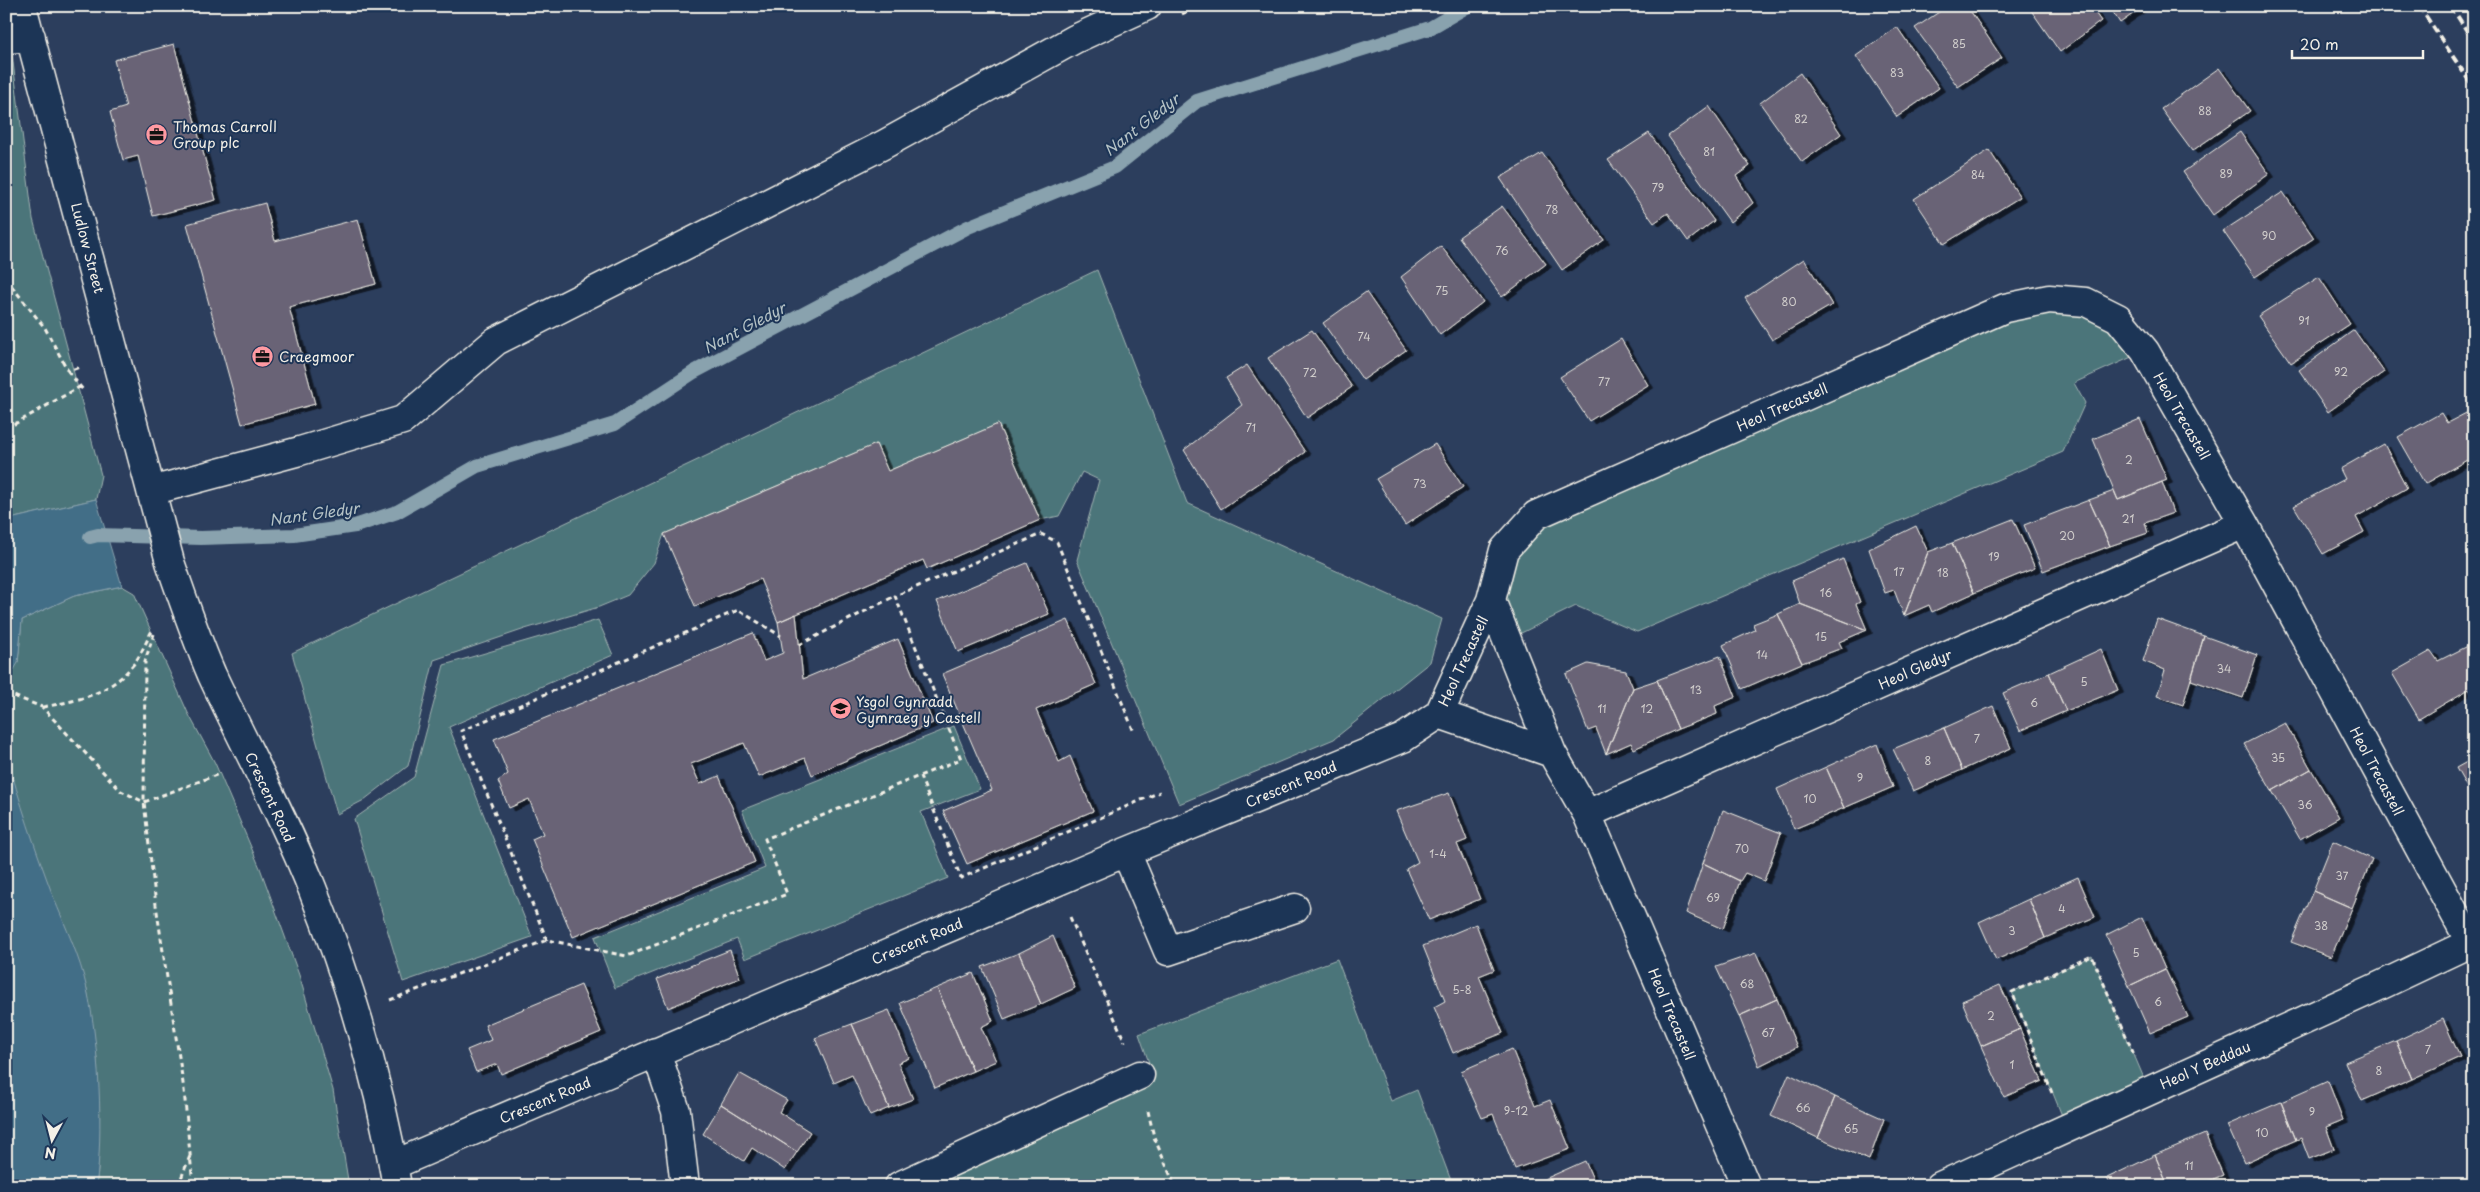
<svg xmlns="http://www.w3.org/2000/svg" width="2480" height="1192" font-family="'Playpen Sans',sans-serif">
	<defs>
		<filter id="shadow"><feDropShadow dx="5.5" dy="3" stdDeviation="0" flood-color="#0009"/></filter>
	</defs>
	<rect width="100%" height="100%" fill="#2c3e5d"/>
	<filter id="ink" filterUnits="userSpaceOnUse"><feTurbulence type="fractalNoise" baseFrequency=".02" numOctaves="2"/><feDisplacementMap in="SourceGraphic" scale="10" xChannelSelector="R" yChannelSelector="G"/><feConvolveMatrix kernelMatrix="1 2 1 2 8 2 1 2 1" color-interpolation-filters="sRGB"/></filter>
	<g filter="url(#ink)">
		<path fill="#4c757a" stroke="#a0b3b1" d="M6 31H9L33 219 101 475 96 499 6 520Z
			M1097 270 1187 503 1442 619 1430 662 1334 739 1179 804 1077 560 1099 480 1082 472 1059 516 1040 520 998 424 888 471 876 444 664 534 654 563 628 595 599 607 525 629 434 660 408 766 364 800 337 814 292 653Z
			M2086 302 2145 351 2074 383 2085 403 2063 452 1637 632 1576 606 1507 640 1491 600 1536 515 2005 308Z
			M122 586 134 593 188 713 215 763 260 868 299 975 333 1090 349 1186H96L98 1170 99 1113 97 1059 87 989 35 850 19 802 6 752V683L18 662 22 620 74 596Z
			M598 620 613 655 449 727 532 937 403 982 354 819 414 777 444 665Z
			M954 726 980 789 921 812 948 878 745 959 737 939 615 988 595 937 765 868 742 810Z
			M2092 956 2149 1090 2067 1128 2012 992Z
			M1337 959 1391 1101 1417 1090 1453 1186H900L1131 1080 1154 1077 1139 1034Z"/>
		<path fill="#426e87" stroke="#89a2ae" d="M96 499 122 586 74 596 22 620 18 663 6 683V520Z
			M6 752C19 801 35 848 53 896 65 926 80 957 87 989 99 1043 104 1132 96 1186H6Z"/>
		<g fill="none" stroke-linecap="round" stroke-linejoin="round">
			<path stroke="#89a2ae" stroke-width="14" d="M90 537 98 535 201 538 294 535 355 526 397 512 477 466 615 424 694 372 968 227 1115 167 1197 101 1430 28 1468 6"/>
		</g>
		<path fill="#696476" stroke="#f4f1e8" filter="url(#shadow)" d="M1948 6H1967L2002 58 1958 87 1915 28Z
			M2028 6H2090L2101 21 2060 52Z
			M2109 6H2144L2120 23Z
			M1897 27 1939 88 1897 117 1856 56Z
			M174 44 216 200 153 216 138 156 123 160 110 112 126 107 114 60Z
			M2219 68 2250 111 2192 151 2161 109Z
			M1800 73 1841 134 1802 162 1760 103Z
			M1709 106 1750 166 1736 176 1753 203 1730 222 1668 136Z
			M2240 132 2269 174 2213 215 2183 172Z
			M1649 133 1714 221 1688 241 1668 213 1654 223 1608 160Z
			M1989 150 2020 197 1944 244 1914 199Z
			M1542 153 1604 240 1562 270 1500 178Z
			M2283 192 2314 238 2255 277 2223 231Z
			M265 203 275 241 358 219 376 284 289 307 315 404 242 424 187 224Z
			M1502 206 1546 264 1502 297 1459 237Z
			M1441 246 1483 302 1440 335 1401 277Z
			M1804 259 1832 305 1772 340 1745 298Z
			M2319 277 2350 324 2291 363 2258 316Z
			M1366 292 1406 350 1363 380 1323 323Z
			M1312 330 1352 387 1307 418 1268 358Z
			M2354 330 2384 372 2328 412 2299 370Z
			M1621 339 1648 385 1589 421 1560 377Z
			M1247 365 1305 452 1221 509 1184 450 1242 405 1226 378Z
			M2474 409V456L2425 484 2398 437 2441 413 2447 423Z
			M2140 419 2167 480 2118 500 2093 439Z
			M998 424 1040 520 927 569 923 560 778 622 760 579 695 606 664 534 876 444 888 471Z
			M1435 444 1463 487 1405 525 1376 479Z
			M2384 444 2407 488 2356 517 2364 532 2323 554 2294 506 2345 479 2340 469Z
			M2162 482 2173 513 2145 523 2148 533 2110 546 2089 500 2114 491 2118 500Z
			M2089 500 2110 546 2043 571 2024 525Z
			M2013 519 2035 568 1974 593 1952 543Z
			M1916 526 1928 552 1904 616 1894 590 1885 593 1869 549Z
			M1952 543 1974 593 1932 612 1929 605 1904 616 1928 552Z
			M1843 559 1860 602 1856 604 1867 630 1800 604 1792 581Z
			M1027 563 1049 614 958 652 937 601Z
			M1800 604 1867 630 1839 642 1842 648 1802 663 1778 614Z
			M796 614 803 679 898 639 933 723 812 775 805 758 759 777 744 743 691 764 700 784 719 776 755 862 573 937 532 839 543 834 529 799 509 808 498 781 508 774 494 739 753 633 764 661 783 653 778 622Z
			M1778 614 1802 663 1742 689 1723 645 1755 630 1753 624Z
			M2157 619 2204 636 2183 705 2157 696 2165 670 2143 661Z
			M1068 620 1096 684 1036 710 1059 762 1070 756 1093 811 967 864 943 811 992 790 942 674Z
			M2204 636 2257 655 2243 698 2191 680Z
			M2474 643V697L2469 689 2419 719 2392 673 2431 651 2438 661Z
			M2101 649 2118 690 2066 711 2049 673Z
			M1720 656 1736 697 1715 706 1717 714 1678 729 1657 680Z
			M1588 664 1626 671 1633 688 1606 754 1596 728 1588 731 1566 674Z
			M2049 673 2066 711 2020 731 2003 693Z
			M1657 680 1678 729 1634 749 1631 743 1606 754 1633 688Z
			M1993 706 2011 748 1962 770 1944 728Z
			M2285 723 2311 769 2272 791 2244 744Z
			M1944 728 1962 770 1913 791 1893 749Z
			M1877 744 1893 787 1844 808 1826 767Z
			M2474 758V800L2456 768Z
			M1826 767 1844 808 1794 829 1777 789Z
			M2311 769 2339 817 2300 839 2272 791Z
			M1449 793 1467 840 1457 844 1480 899 1429 920 1406 869 1418 862 1396 811Z
			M1723 810 1781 833 1764 881 1745 873 1740 881 1703 863Z
			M2333 841 2372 859 2352 908 2313 891Z
			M1703 863 1740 881 1723 929 1686 913Z
			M2078 877 2095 917 2045 938 2029 899Z
			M2313 891 2352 908 2331 957 2291 942Z
			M2029 899 2045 938 1996 960 1979 922Z
			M2142 917 2165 969 2129 986 2106 935Z
			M1476 924 1494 970 1479 976 1503 1033 1453 1053 1434 1007 1445 1001 1423 946Z
			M1053 936 1075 988 1041 1004 1019 953Z
			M730 950 740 978 668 1008 657 979Z
			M1019 953 1041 1004 1004 1019 982 967Z
			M1756 953 1777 999 1739 1016 1716 967Z
			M2165 969 2188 1017 2150 1033 2129 986Z
			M973 973 993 1021 981 1027 996 1061 973 1071 937 988Z
			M581 985 601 1032 501 1074 497 1064 476 1072 467 1050 491 1040 485 1025Z
			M2000 985 2020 1029 1981 1046 1962 1001Z
			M937 988 973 1071 935 1088 900 1003Z
			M1777 999 1797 1047 1759 1066 1739 1016Z
			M889 1010 909 1058 898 1063 913 1099 889 1108 852 1024Z
			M2443 1019 2460 1057 2412 1079 2396 1041Z
			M852 1024 889 1108 870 1116 852 1075 834 1083 815 1038Z
			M2020 1029 2042 1081 2004 1097 1981 1046Z
			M2396 1041 2412 1079 2362 1101 2345 1062Z
			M1512 1049 1535 1106 1550 1100 1570 1149 1515 1169 1493 1114 1482 1118 1461 1071Z
			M739 1073 787 1100 779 1112 810 1132 797 1152 721 1104Z
			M1789 1074 1835 1097 1818 1138 1771 1116Z
			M2328 1081 2343 1120 2326 1127 2334 1149 2309 1159 2301 1138 2296 1140 2281 1102Z
			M1835 1097 1884 1119 1869 1160 1818 1138Z
			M2281 1102 2296 1140 2244 1163 2227 1125Z
			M721 1104 797 1152 785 1170 752 1148 744 1161 703 1134Z
			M2205 1134 2223 1175 2197 1186H2168L2155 1155Z
			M2155 1155 2168 1186H2111L2107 1178Z
			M1585 1161 1596 1186H1539L1538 1182Z"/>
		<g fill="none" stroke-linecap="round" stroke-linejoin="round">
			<defs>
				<path id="minor" d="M22 6 170 562C183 600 196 638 212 675 245 746 283 815 312 888 350 983 380 1084 397 1186
					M6 39 31 37
					M151 491 300 451 403 420 496 341 883 145 1075 39 1147 6
					M1491 600 1552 753
					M1587 814 2244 524
					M1126 852 1168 951 1295 908
					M656 1052 676 1111 685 1186
					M393 1165 1126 852 1403 738 1439 714
					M899 1186 1140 1075
					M1746 1186 1587 814 1552 753 1439 714 1491 600 1504 550 1536 515 2005 308 2049 299 2086 302 2118 318 2145 351 2244 524 2474 949
					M1940 1186 2373 989 2470 943"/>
			</defs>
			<use href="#minor" stroke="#f4f1e8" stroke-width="31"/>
			<path stroke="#f4f1e8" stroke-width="3" stroke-dasharray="5 4" stroke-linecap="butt" d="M1182 14 1200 6
				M6 279 45 328 68 371 80 367
				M68 371 83 390
				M6 429 81 386
				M154 634 145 661 144 802 156 905 184 1090 193 1186
				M799 645 895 596
				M6 693 42 707 121 791 144 802 219 774
				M43 707C76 701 110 694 132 666 141 656 146 641 153 629
				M920 776 961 878 1160 792
				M1070 917 1125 1042
				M547 940 461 731 738 610 781 636
				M390 1000 547 940 627 956 787 894 765 839 961 759 895 596 1041 534 1057 542 1134 732
				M2052 1093 2012 992 2092 956 2135 1057
				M1148 1111 1154 1137 1175 1186
				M178 1186 190 1156"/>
			<use href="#minor" stroke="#1d3557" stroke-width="28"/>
			<path stroke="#f4f1e8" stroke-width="4" stroke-dasharray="8 4" stroke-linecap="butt" d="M2419 6 2474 88
				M2451 6 2474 42"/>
		</g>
	</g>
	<defs>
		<symbol id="office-disc" viewBox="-11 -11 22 22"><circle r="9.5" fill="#ff9aa2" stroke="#1d3557"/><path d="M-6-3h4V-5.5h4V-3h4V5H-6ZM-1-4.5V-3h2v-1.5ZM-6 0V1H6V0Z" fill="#111"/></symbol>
		<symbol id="school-disc" viewBox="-11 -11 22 22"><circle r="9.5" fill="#ff9aa2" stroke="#1d3557"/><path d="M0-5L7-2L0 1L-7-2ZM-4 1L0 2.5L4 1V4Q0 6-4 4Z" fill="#111"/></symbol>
	</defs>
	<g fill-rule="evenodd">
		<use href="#office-disc" x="144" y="122" width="25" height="25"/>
		<use href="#office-disc" x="250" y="344" width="25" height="25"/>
		<use href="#school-disc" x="828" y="696" width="25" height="25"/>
	</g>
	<g text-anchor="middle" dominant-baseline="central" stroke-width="4" stroke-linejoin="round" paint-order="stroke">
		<g font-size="11" fill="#d1cecc">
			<text x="1959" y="43">85</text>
			<text x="1897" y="72">83</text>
			<text x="2205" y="110">88</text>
			<text x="1801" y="118">82</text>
			<text x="1709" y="151">81</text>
			<text x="2226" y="173">89</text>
			<text x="1978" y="174">84</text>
			<text x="1658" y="187">79</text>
			<text x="1552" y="209">78</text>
			<text x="2269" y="235">90</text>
			<text x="1502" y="250">76</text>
			<text x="1442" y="290">75</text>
			<text x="1789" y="301">80</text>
			<text x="2304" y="320">91</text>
			<text x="1364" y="336">74</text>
			<text x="2341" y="371">92</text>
			<text x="1310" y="372">72</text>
			<text x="1604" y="381">77</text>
			<text x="1251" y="427">71</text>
			<text x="2129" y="459">2</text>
			<text x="1420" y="483">73</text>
			<text x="2128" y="518">21</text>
			<text x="2067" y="535">20</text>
			<text x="1994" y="556">19</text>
			<text x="1899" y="571">17</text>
			<text x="1943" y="572">18</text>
			<text x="1826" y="592">16</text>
			<text x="1821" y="636">15</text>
			<text x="1762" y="654">14</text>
			<text x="2224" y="668">34</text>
			<text x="2084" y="681">5</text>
			<text x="1696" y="689">13</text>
			<text x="2034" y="702">6</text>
			<text x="1602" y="708">11</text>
			<text x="1647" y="708">12</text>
			<text x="1977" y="738">7</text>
			<text x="2278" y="757">35</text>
			<text x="1928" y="760">8</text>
			<text x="1860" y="777">9</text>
			<text x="1810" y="798">10</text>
			<text x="2305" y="804">36</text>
			<text x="1742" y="848">70</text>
			<text x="1438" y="853">1-4</text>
			<text x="2342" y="875">37</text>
			<text x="1713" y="897">69</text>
			<text x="2062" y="908">4</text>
			<text x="2321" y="925">38</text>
			<text x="2012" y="930">3</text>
			<text x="2136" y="952">5</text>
			<text x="1747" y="983">68</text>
			<text x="1462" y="989">5-8</text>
			<text x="2158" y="1001">6</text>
			<text x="1991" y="1015">2</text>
			<text x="1768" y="1032">67</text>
			<text x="2428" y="1049">7</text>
			<text x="2012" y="1064">1</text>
			<text x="2379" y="1070">8</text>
			<text x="1803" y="1107">66</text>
			<text x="1516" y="1110">9-12</text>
			<text x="2312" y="1111">9</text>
			<text x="1851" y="1128">65</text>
			<text x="2262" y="1132">10</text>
			<text x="2189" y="1165">11</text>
		</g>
		<g font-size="14" fill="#f4f1e8" stroke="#1d3557" text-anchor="start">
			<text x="173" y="126">Thomas Carroll<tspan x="173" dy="16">Group plc</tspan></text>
			<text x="279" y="356">Craegmoor</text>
			<text x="856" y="701">Ysgol Gynradd<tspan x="856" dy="16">Gymraeg y Castell</tspan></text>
		</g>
		<g font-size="14" fill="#f4f1e8" stroke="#1d3557">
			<text transform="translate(88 248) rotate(75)">Ludlow Street</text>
			<text transform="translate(1782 407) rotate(-24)">Heol Trecastell</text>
			<text transform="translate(2182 416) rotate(60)">Heol Trecastell</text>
			<text transform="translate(1463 661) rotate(-65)">Heol Trecastell</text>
			<text transform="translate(1915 669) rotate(-24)">Heol Gledyr</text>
			<text transform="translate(2377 771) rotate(62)">Heol Trecastell</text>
			<text transform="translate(1291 784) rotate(-23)">Crescent Road</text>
			<text transform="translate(270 797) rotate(65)">Crescent Road</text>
			<text transform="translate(917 941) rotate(-23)">Crescent Road</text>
			<text transform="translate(1672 1014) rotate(67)">Heol Trecastell</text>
			<text transform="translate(2205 1065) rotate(-24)">Heol Y Beddau</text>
			<text transform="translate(545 1100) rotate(-23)">Crescent Road</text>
		</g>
		<g font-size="15" font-style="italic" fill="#b6c3c6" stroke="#1d3557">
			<text transform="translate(1141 124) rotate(-38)">Nant Gledyr</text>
			<text transform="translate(744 327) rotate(-28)">Nant Gledyr</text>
			<text transform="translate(314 513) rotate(-8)">Nant Gledyr</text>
		</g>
	</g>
	<rect width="2480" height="1192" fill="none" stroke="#1d3557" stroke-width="25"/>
	<rect x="12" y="12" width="2455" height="1167" fill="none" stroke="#f4f1e8" stroke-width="2" filter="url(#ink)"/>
	<g transform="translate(52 1140) rotate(187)" stroke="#1d3557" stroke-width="4" paint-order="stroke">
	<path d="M0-4L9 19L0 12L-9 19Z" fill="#f4f1e8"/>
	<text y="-8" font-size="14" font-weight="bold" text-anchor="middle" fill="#f4f1e8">N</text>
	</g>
	<path d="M2292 50v8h131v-8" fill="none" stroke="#f4f1e8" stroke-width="2.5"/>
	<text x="2300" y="50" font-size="15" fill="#f4f1e8" stroke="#1d3557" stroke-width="4" paint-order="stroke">20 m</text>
</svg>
